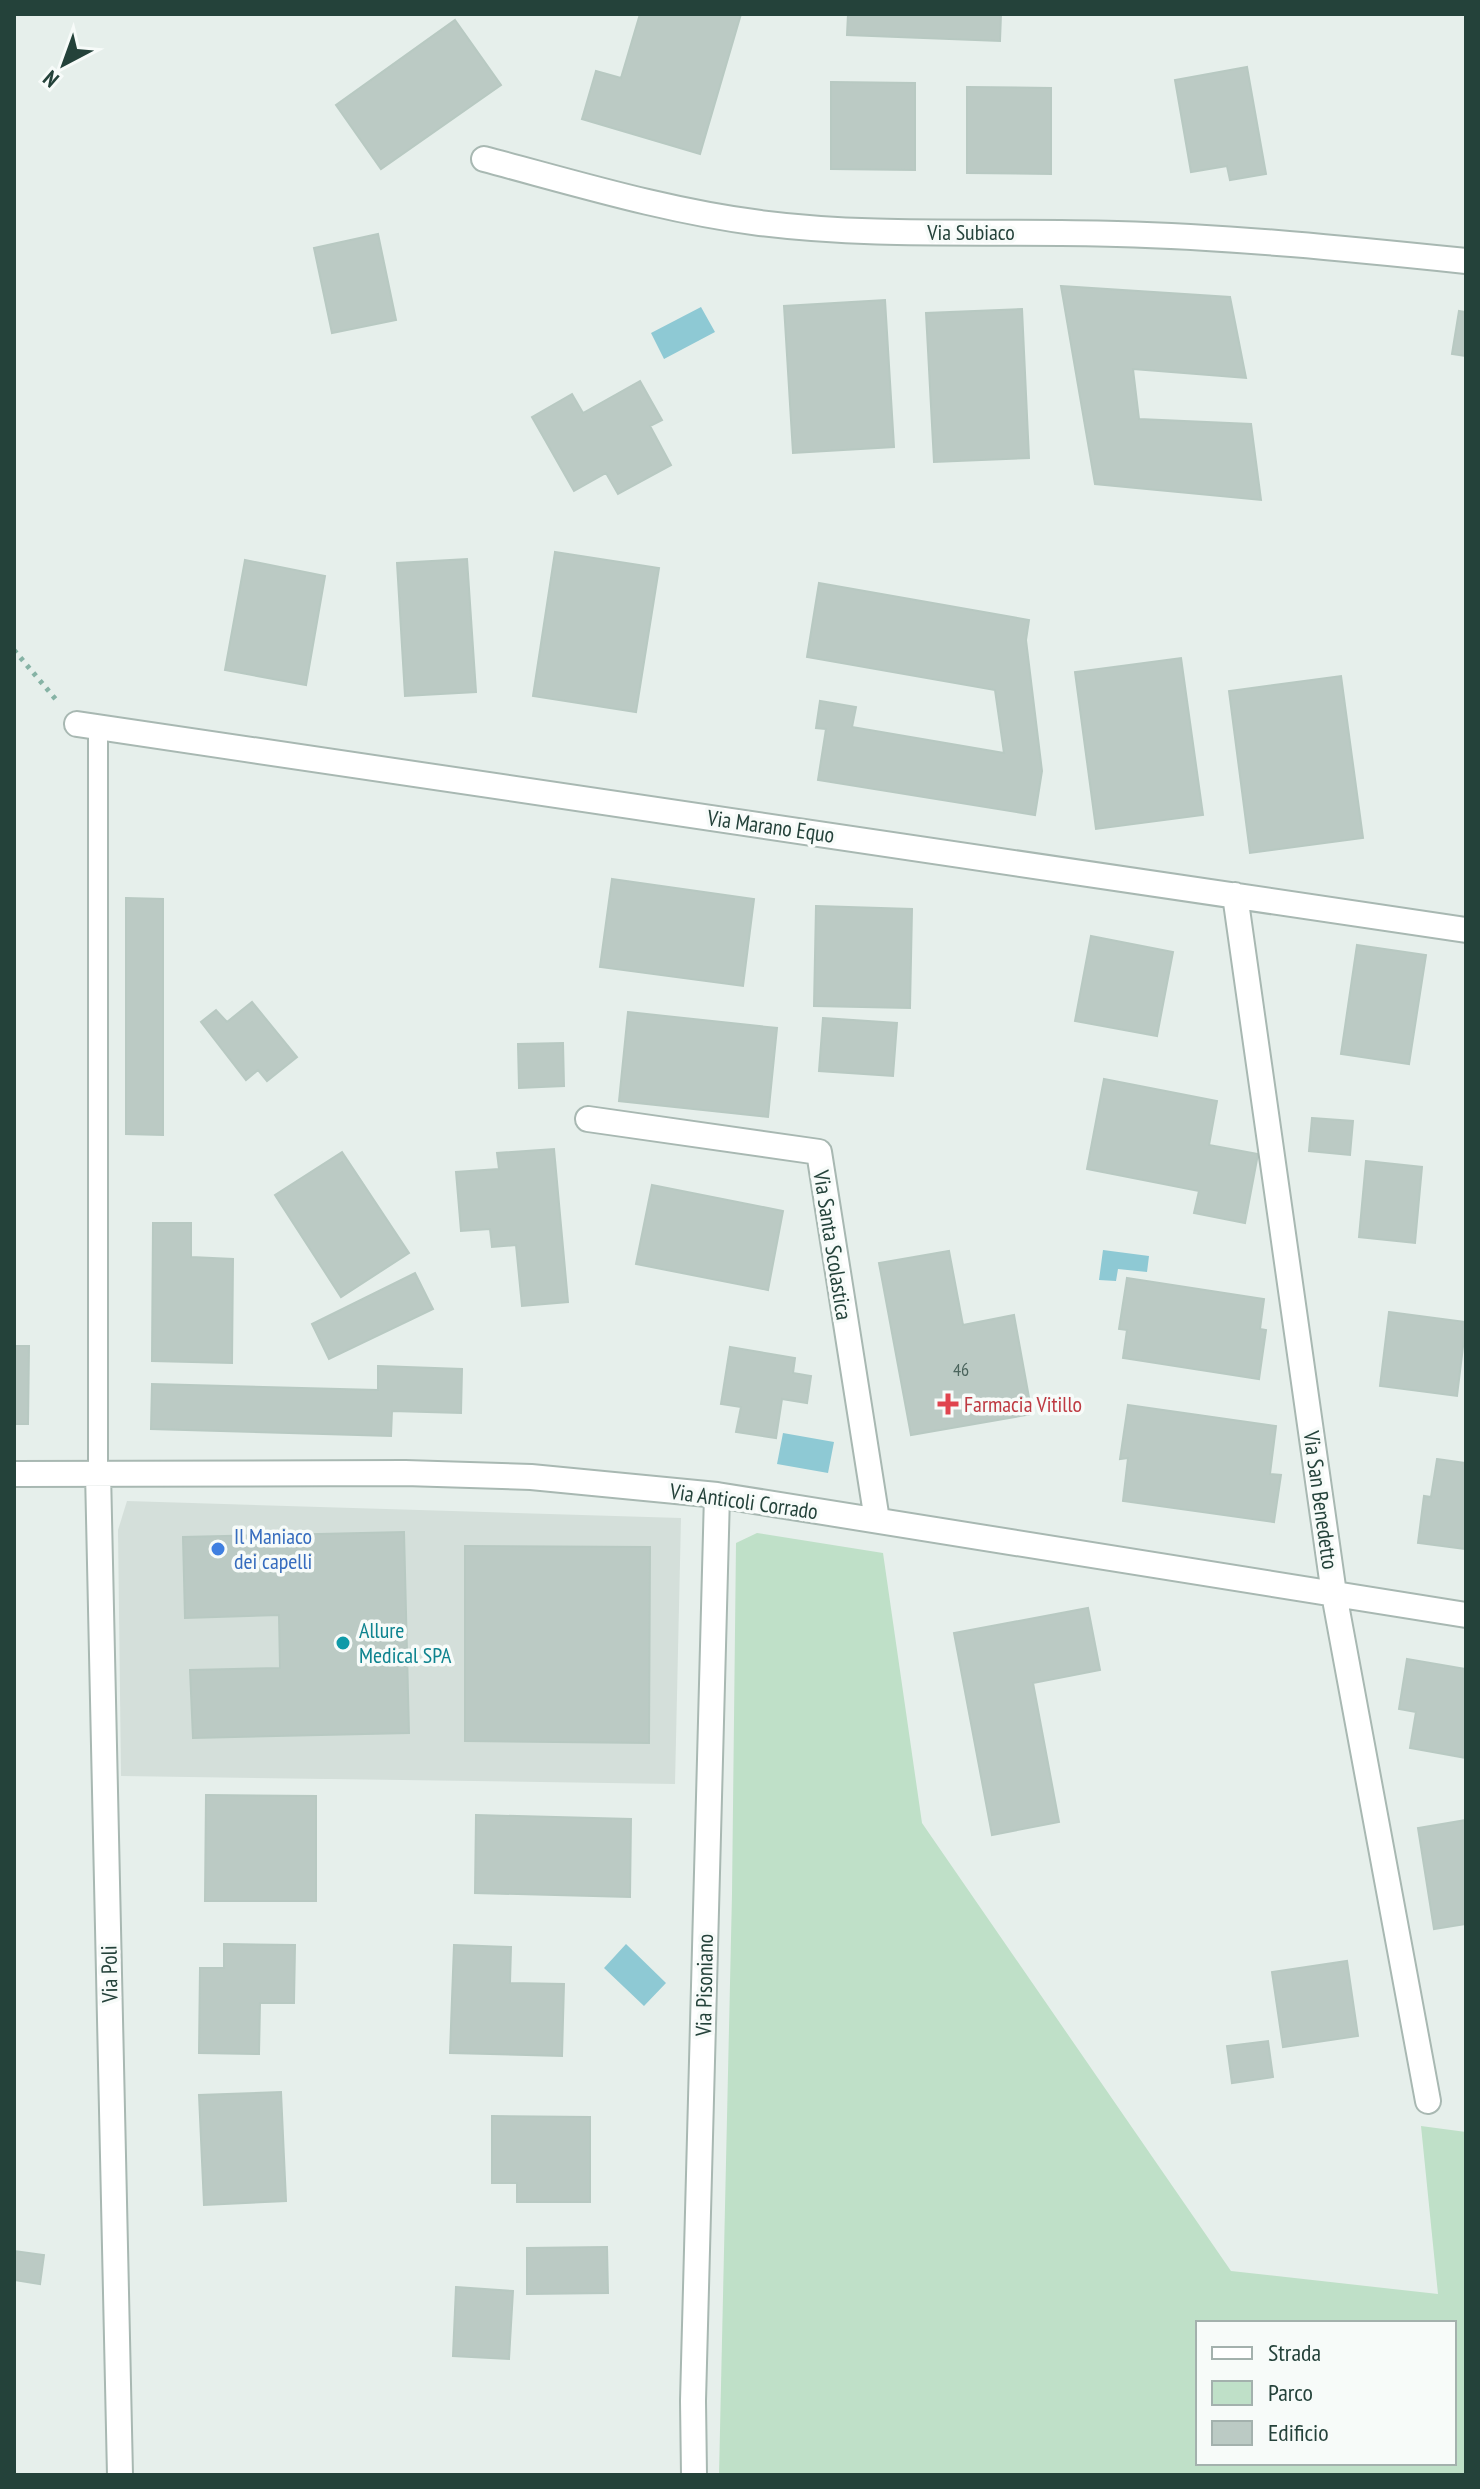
<svg xmlns="http://www.w3.org/2000/svg" width="1480" height="2489" font-family="'PT Sans Narrow',sans-serif">
	<rect width="100%" height="100%" fill="#e6efeb"/>
	<path fill="#d4dfda" d="M127 1501 681 1518 675 1784 121 1776 118 1530Z"/>
	<path fill="#bfe0c8" fill-rule="evenodd" d="M757 1533 883 1553 922 1823 1231 2271 1438 2294 1421 2126 1466 2132V2475H719L732 1894 736 1543ZM1198 2323H1454V2463H1198Z"/>
	<path fill="#8ec9d4" d="M701 307 715 332 664 359 651 333Z
		M1103 1250 1149 1256 1147 1272 1118 1269 1116 1281 1099 1280Z
		M783 1433 834 1442 828 1473 777 1464Z
		M626 1944 666 1983 644 2006 604 1968Z"/>
	<path fill="#bbcac4" stroke="#b8c9c2" stroke-width="2" d="M640 14H741L700 154 582 119 596 71 621 78Z
		M848 14H1001L1000 41 847 35Z
		M455 20 501 85 381 169 336 105Z
		M1247 67 1266 174 1230 180 1227 166 1191 172 1175 80Z
		M831 82 915 83V170L831 169Z
		M967 87 1051 88V174L967 173Z
		M378 234 396 320 332 333 314 248Z
		M1061 286 1230 297 1246 378 1133 369 1139 419 1251 424 1261 500 1095 484Z
		M885 300 894 447 793 453 784 306Z
		M1022 309 1029 458 934 462 926 313Z
		M1459 311 1466 312V356L1452 354Z
		M640 381 662 420 650 426 671 465 618 494 606 473 574 491 532 417 572 394 583 413Z
		M555 552 659 568 636 712 533 696Z
		M467 559 476 692 405 696 397 563Z
		M245 560 325 576 306 685 225 670Z
		M819 583 1029 620 1026 640 1042 771 1035 815 818 780 826 729 816 728 820 701 856 707 852 727 1004 753 995 690 807 657Z
		M1181 658 1203 815 1096 829 1075 672Z
		M1341 676 1363 838 1250 853 1229 691Z
		M612 879 754 899 743 986 600 967Z
		M126 898 163 899V1135L126 1134Z
		M816 906 912 909 910 1008 814 1006Z
		M1091 936 1173 952 1157 1036 1075 1021Z
		M1357 945 1426 955 1409 1064 1341 1054Z
		M252 1002 297 1057 267 1081 258 1070 246 1080 201 1022 216 1010 227 1022Z
		M628 1012 777 1028 768 1117 619 1101Z
		M823 1018 897 1023 893 1076 819 1071Z
		M563 1043 564 1086 519 1088 518 1044Z
		M1104 1079 1217 1101 1209 1145 1258 1154 1245 1223 1194 1213 1199 1191 1087 1169Z
		M1312 1118 1353 1121 1350 1155 1309 1151Z
		M554 1149 568 1302 522 1306 516 1245 492 1247 490 1229 461 1231 456 1172 499 1169 497 1153Z
		M342 1152 409 1253 341 1297 275 1195Z
		M1366 1161 1422 1167 1415 1243 1359 1237Z
		M652 1185 783 1211 768 1290 636 1264Z
		M153 1223H191V1257L233 1259 232 1363 152 1361Z
		M949 1251 963 1325 1014 1315 1032 1414 911 1435 879 1263Z
		M415 1273 433 1309 329 1359 312 1324Z
		M1127 1278 1264 1299 1260 1329 1266 1330 1259 1379 1123 1358 1127 1330 1119 1329Z
		M1389 1312 1466 1322 1457 1396 1380 1386Z
		M14 1346H29L28 1424H14Z
		M730 1347 795 1358 793 1373 811 1376 807 1403 782 1399 776 1438 736 1432 741 1407 721 1404Z
		M378 1366 462 1369 461 1413 392 1411 391 1436 151 1429 152 1384 378 1390Z
		M1128 1405 1276 1426 1270 1474 1281 1475 1274 1522 1123 1501 1128 1458 1120 1459Z
		M1437 1459 1466 1463V1549L1418 1543 1424 1496 1431 1497Z
		M404 1532 409 1733 193 1738 190 1670 280 1668 279 1615 185 1618 183 1537Z
		M465 1546 650 1547 649 1743 465 1741Z
		M1088 1608 1100 1670 1033 1683 1059 1822 992 1835 954 1633Z
		M1407 1659 1466 1669V1758L1410 1748 1416 1712 1399 1709Z
		M206 1795 316 1796V1901H205Z
		M476 1815 631 1819 630 1897 475 1893Z
		M1466 1820V1924L1434 1929 1418 1828Z
		M224 1944 295 1945 294 2003H260L259 2054 199 2053 200 1968H224Z
		M454 1945 511 1947 510 1983 564 1984 562 2056 450 2053Z
		M1347 1961 1358 2036 1283 2047 1272 1972Z
		M1268 2041 1273 2077 1232 2083 1227 2046Z
		M281 2092 286 2201 204 2205 199 2095Z
		M492 2116 590 2117V2202H517V2183H492Z
		M607 2247 608 2293 527 2294V2248Z
		M14 2251 44 2255 40 2284 14 2280Z
		M456 2287 513 2291 509 2359 453 2356Z"/>
	<g fill="none" stroke-linecap="round" stroke-linejoin="round">
		<defs>
			<path id="service" d="M98 1472V727"/>
			<path id="minor" d="M484 159C575 183 666 211 760 223 878 238 998 230 1117 234 1233 237 1350 249 1466 261
				M77 724 1466 930
				M1235 895 1334 1594 1428 2101
				M588 1119 819 1152 877 1520
				M98 1472 120 2475
				M14 1474 405 1473 531 1477 717 1495 1466 1615
				M694 2475 693 2401 717 1495"/>
		</defs>
		<use href="#service" stroke="#a8b8b2" stroke-width="22"/>
		<use href="#minor" stroke="#a8b8b2" stroke-width="28"/>
		<path stroke="#86b3a5" stroke-width="5" stroke-dasharray="4 6" stroke-linecap="butt" d="M14 650 58 702"/>
		<use href="#service" stroke="#fff" stroke-width="18"/>
		<use href="#minor" stroke="#fff" stroke-width="24"/>
	</g>
	<path fill="#e0444e" stroke="#f7fbf9" stroke-width="3" d="M944 1392h8v8h8v8h-8v8h-8v-8h-8v-8h8z"/>
	<circle fill="#3f7fe0" stroke="#f7fbf9" stroke-width="3" cx="218" cy="1549" r="8"/>
	<circle fill="#0f9aa8" stroke="#f7fbf9" stroke-width="3" cx="343" cy="1643" r="8"/>
	<g text-anchor="middle" dominant-baseline="central" stroke-width="7" stroke-linejoin="round" paint-order="stroke">
		<g font-size="18" fill="#4a645c">
			<text x="961" y="1369">46</text>
		</g>
		<g font-size="22" fill="#24423a" stroke="#f7fbf9">
			<text x="971" y="232">Via Subiaco</text>
			<text transform="translate(771 826) rotate(8)">Via Marano Equo</text>
			<text transform="translate(833 1245) rotate(81)">Via Santa Scolastica</text>
			<text transform="translate(1321 1500) rotate(82)">Via San Benedetto</text>
			<text transform="translate(744 1501) rotate(8)">Via Anticoli Corrado</text>
			<text transform="translate(109 1974) rotate(-91)">Via Poli</text>
			<text transform="translate(704 1985) rotate(-89)">Via Pisoniano</text>
		</g>
		<g font-size="22" fill="#be3a42" stroke="#f7fbf9" text-anchor="start">
			<text x="964" y="1404">Farmacia Vitillo</text>
		</g>
		<g font-size="22" fill="#366cbe" stroke="#f7fbf9" text-anchor="start">
			<text x="234" y="1536">Il Maniaco<tspan x="234" dy="25">dei capelli</tspan></text>
		</g>
		<g font-size="22" fill="#0d838f" stroke="#f7fbf9" text-anchor="start">
			<text x="359" y="1630">Allure<tspan x="359" dy="25">Medical SPA</tspan></text>
		</g>
	</g>
	<rect width="1480" height="2489" fill="none" stroke="#24423a" stroke-width="32"/>
	<rect x="1196" y="2321" width="260" height="144" fill="#f7fbf9" stroke="#a3b1ad" stroke-width="2"/>
	<rect x="1212" y="2347" width="40" height="12" fill="#ffffff" stroke="#a3b1ad" stroke-width="2"/>
	<text x="1268" y="2361" font-size="24" fill="#24423a">Strada</text>
	<rect x="1212" y="2381" width="40" height="24" fill="#bfe0c8" stroke="#a3b1ad" stroke-width="2"/>
	<text x="1268" y="2401" font-size="24" fill="#24423a">Parco</text>
	<rect x="1212" y="2421" width="40" height="24" fill="#bbcac4" stroke="#a3b1ad" stroke-width="2"/>
	<text x="1268" y="2441" font-size="24" fill="#24423a">Edificio</text>
	<g transform="translate(64 64) rotate(221)" stroke="#f7fbf9" stroke-width="6" paint-order="stroke">
	<path d="M0-6L14 30L0 20L-14 30Z" fill="#24423a"/>
	<text y="-12" font-size="22" font-weight="bold" text-anchor="middle" fill="#24423a">N</text>
	</g>
</svg>
